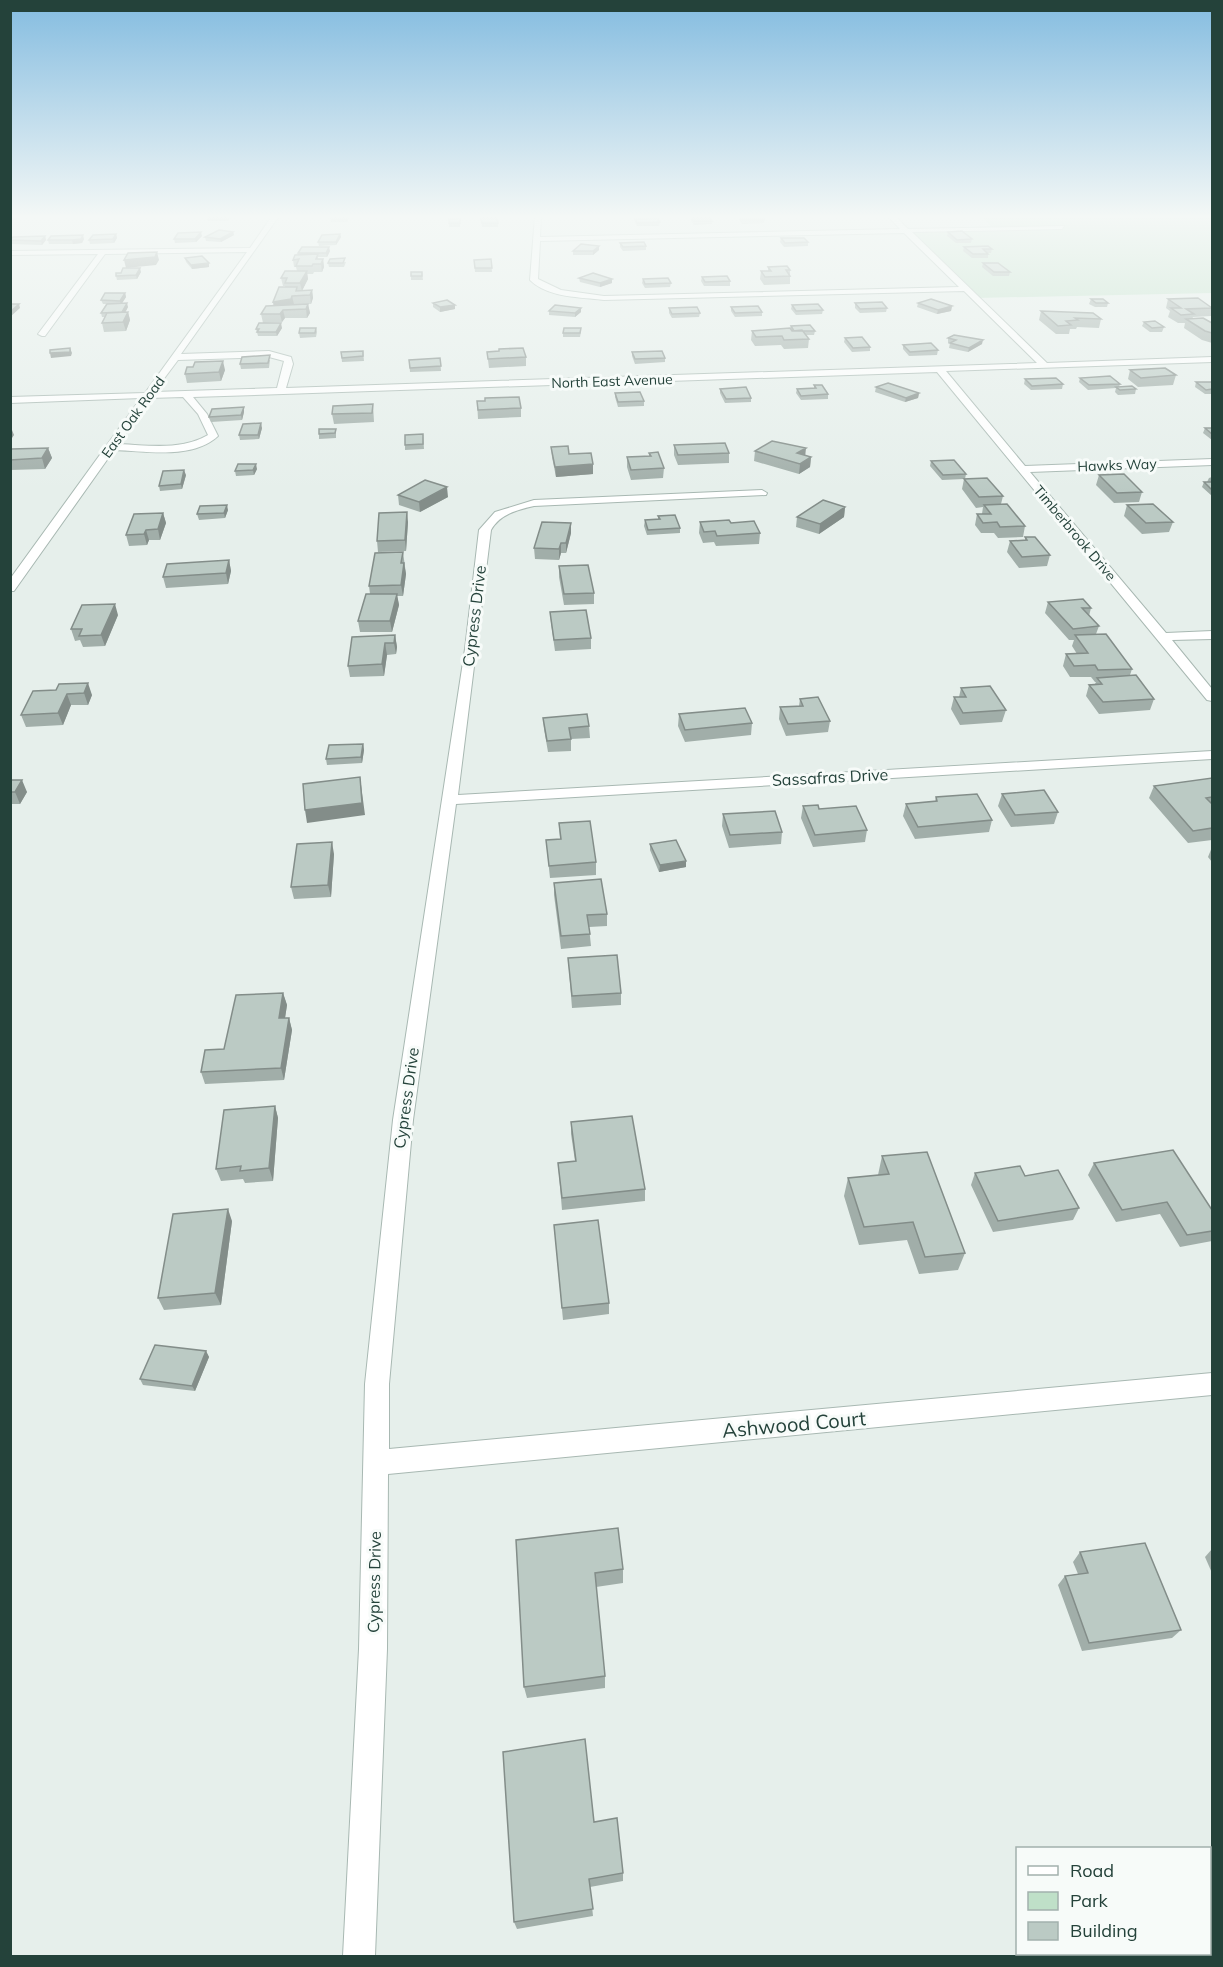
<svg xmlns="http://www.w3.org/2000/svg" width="1223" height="1967" font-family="Mulish,sans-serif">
	<rect width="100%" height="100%" fill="#e6efeb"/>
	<path fill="#bfe0c8" d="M980 216H1212V258L1210 260 1212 263V293L976 298 905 230 991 226Z"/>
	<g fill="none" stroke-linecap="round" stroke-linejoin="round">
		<defs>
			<path id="minor" d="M272 216H279L181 354 269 351 291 357 293 364 286 388 1037 363 964 291 604 300C581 297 548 298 530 280L535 216H541L540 237 900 229 888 216H895L908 229 1064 226 1062 229 912 232 1047 363 1212 357V362L946 371 1025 466 1212 459V465L1030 472 1166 633 1212 631V639L1172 640 1212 689V701L1207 700 937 372 193 397 207 414 218 436C192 460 146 451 114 450L14 591H10V579L141 398 10 403V397L145 393 247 252 105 254 45 336H42L38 334 98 254 10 255V251L250 248ZM904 233 959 287 604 296 561 290 538 279 540 241ZM269 357 284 361 277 388 154 392 178 360ZM183 397 198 414 208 435C180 451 148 445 118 444L150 398Z
				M762 490 767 493 766 495 534 506C517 510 500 514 491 530L458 795 1212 751V759L456 804 413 1120 389 1384V1449L1212 1373V1395L388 1474 387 1649 375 1956H343L359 1649 365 1384 393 1120 465 649 479 530 495 512 534 500Z"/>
		</defs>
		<use href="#minor" stroke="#a8b8b2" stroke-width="2"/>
		<use href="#minor" fill="#fff" fill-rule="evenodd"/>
	</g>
	<path fill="#a1aea9" d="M10 216H19L16 220H10Z
		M232 216 228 221H208L207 217Z
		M330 216H350L347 222H331Z
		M739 216 764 220V223L742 224 739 220Z
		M691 217 712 221V224L694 225 691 221Z
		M460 218V227H449V223Z
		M481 218 498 223V227H482Z
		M635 219 660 222 659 226H637L635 222Z
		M233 232 234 235 221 242 206 241 205 237Z
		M948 232 972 239 971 243H956L947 236Z
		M116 234 117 238 114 243 90 244 89 240Z
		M340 234 341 237 336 245 319 246 318 242Z
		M45 236 46 240 42 245 11 244 10 241V240Z
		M202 236 196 242 175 243 174 239Z
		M781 238 808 242V246L784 247 780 242Z
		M84 239 82 243 73 244H49L48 240Z
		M620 243 646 246V250L623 251 620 247Z
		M964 247 992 249 991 253H988V258H972L963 251Z
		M599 250 593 255H573V251Z
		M330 251 327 257H318V259H323L324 267 322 272H314L313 274H307L308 279 302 290H312L313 298 311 304H294L293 305 308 304 310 313 307 318H285L282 322 263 323 261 314 274 305 285 287V286H283L281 278 297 271 296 267H294L293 260 298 255V253Z
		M185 258 209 267 192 269 186 262Z
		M491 259 492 272H475L474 260Z
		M346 262 344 267H329L328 263Z
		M983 263 1010 272 1009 276H993L982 267Z
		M768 267 790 270V284L764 285 760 279 761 271H768Z
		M141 272 137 279 117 280 116 276Z
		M422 272 423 280H411V276Z
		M702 277 730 281V286H704L701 281Z
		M579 278 612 283 600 287 580 282Z
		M643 279 671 283 670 287 645 288 642 283Z
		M125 293 126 297 122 303 128 307 125 312H128L130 320 126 331 104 332 102 323 105 317H102L101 313 106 304H103L101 300Z
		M1091 299 1108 303 1107 307H1095L1089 304Z
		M1168 299 1212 307 1211 316 1193 317 1192 319 1212 323V343L1202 340 1184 328 1185 323H1178L1168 317 1170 311 1166 308Z
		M433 303 455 305V309L440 312 433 307Z
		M855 303 887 308 886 312 860 313 855 308Z
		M918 303 952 306 951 311 937 314 917 307Z
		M792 305 823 310 822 314 796 315 791 309Z
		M731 307 762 312V316L735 317 731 311Z
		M581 308V312L575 317 549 315V311Z
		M669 308 700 313 699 317 672 318 669 313Z
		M1041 311 1101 319 1099 328 1077 327 1076 329H1070L1069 334H1056L1039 320Z
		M1144 322 1164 327 1162 332H1150L1142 326Z
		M791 326 815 331 814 335H806L809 339 808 348 784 349 781 345 755 346 751 340 752 331 790 329Z
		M282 328 277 336H258L256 329Z
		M316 328 317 332 316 337 300 338 299 333Z
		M581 332 580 337H563V333Z
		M845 338 870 347V351L852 352 844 342Z
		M948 338 982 344 968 352 949 348 950 343H948Z
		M903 345 938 350 937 355 909 356 903 349Z
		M363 351 364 361 342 362 341 352Z
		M487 352 526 357V366L489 368Z
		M632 352 665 358V362L635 364 632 356Z
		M440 358 441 371 410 372 409 360Z
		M270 360 269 368 241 369 240 364Z
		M225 370 221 381 187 383 185 374Z
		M1130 370 1176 375 1173 385 1138 387 1128 379Z
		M1080 378 1120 384 1119 387 1136 389 1135 394 1118 395 1115 392 1116 388 1088 390 1079 382Z
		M1025 379 1063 384 1062 389 1031 390 1024 384Z
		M1196 382H1212V394H1205L1195 387Z
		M814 385 828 394V399L801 400 796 393 797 389 814 388Z
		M876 387 919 393 918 398 905 402 875 392Z
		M720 389 751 398V402L725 403 720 393Z
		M615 393 644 401V406L618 407 615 397Z
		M477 401 521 408V417L478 419Z
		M373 404 374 422 334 424 332 414Z
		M244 412 242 420 211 422 209 417Z
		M262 428 259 439 240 440 239 435Z
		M1205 428H1212V440L1203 433Z
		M336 429V438L319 439V434Z
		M423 434 424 449 405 450V445Z
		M674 445 729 453V463L678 465 674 455Z
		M551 447 569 454 593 474 556 477 552 457Z
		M48 448 52 458 45 469 10 470V451Z
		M755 451 805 455 811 457 810 467 799 474 754 461Z
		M649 453 664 468 663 478 631 480 627 467V457L649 456Z
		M931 461 966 474 965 479 1003 496 1001 504 1025 526 1023 537 998 538 994 533H981L975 525 977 514H982L983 507 976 508 962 489 964 479 942 480 930 466Z
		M257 469 254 475 236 476 235 471Z
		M186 475 182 489 160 491 159 486Z
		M1099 475 1142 492 1139 502 1114 503 1096 485Z
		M1212 477V496L1202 487 1204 482H1207L1209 478Z
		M398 495 448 497 420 512 399 505Z
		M1127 505 1173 522 1169 532 1142 534 1124 516Z
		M845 507 844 517 819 534 796 527 797 517Z
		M228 510 225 518 199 520 197 514Z
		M163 513 166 523 160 540H149L147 545 129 546 126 535Z
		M658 516 680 528V533L647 535 644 526 645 520H658Z
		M408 522 406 551 378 552 377 541Z
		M700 522 731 523 760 533 759 544 716 546 714 542 703 543 699 533Z
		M571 523V533L566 553H561L559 560 535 559 534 548Z
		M1025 537 1050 555 1047 566 1019 568 1007 552 1010 541 1025 540Z
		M403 552 406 574 403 596H397L399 605 392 632H360L358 621 370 594 369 586Z
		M229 560 231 571 228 584 166 588 163 577Z
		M559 566 594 593V604L564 605 559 577Z
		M1048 602 1091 608 1089 616 1099 626 1096 634 1132 669 1130 675 1154 699 1150 710 1099 714 1086 696 1089 685 1095 684 1096 682H1095L1091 677H1070L1063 666 1066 654H1077L1072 646 1074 640H1069L1045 613Z
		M550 612 591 638V649L555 651 551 623Z
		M118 615 105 646 83 647 80 640 75 641 71 629Z
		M395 635 397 647 396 654 387 655 384 676 350 677 348 666Z
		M59 684 92 695 88 705H71L63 725 26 727 21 715 56 690Z
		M961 688 1006 710 1002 722 960 725 951 709 954 697H959Z
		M800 699 830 721 828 732 786 736 779 719 780 707 799 706Z
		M679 714 752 723 751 735 685 742 678 726Z
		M543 718 589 726 590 738 571 739V751L548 752 544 729Z
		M363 744 364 750 362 763 327 765 326 759Z
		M1212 779V840L1188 843 1149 798 1154 786Z
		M10 780 27 792 20 804H10Z
		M1002 794 1058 812 1054 824 1011 827 998 806Z
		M936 797 992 820 989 832 915 839 903 816 906 804 935 802Z
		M803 806 819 809 867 830 865 842 813 847 801 818Z
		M723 814 782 832 781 844 729 848 722 826Z
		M559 823 596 862V875L550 878 546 840 560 839Z
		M650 844 686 867 659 872 650 850Z
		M1212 847V862L1208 857Z
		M334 854 331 897 294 899 291 887Z
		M554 883 607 914V926L589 927 591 946 561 949 554 895Z
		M568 958 621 993V1005L572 1008Z
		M283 993 287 1005 285 1018H289L292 1030 284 1080 205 1084 201 1072Z
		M275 1106 278 1118 273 1181 245 1183 243 1179 221 1181 216 1169Z
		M571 1122 645 1189V1201L562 1210 558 1163 575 1161 571 1134Z
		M882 1156 965 1253 958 1270 919 1274 907 1240 859 1245 844 1196 848 1178 878 1175Z
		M1094 1163 1212 1210V1241L1180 1247 1160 1214 1116 1222 1088 1175Z
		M975 1173 1079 1208 1073 1220 993 1232 971 1185Z
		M232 1221 221 1305 164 1310 158 1298Z
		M554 1225 609 1303V1314L563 1320Z
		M206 1351 209 1357 195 1391 143 1385 140 1379Z
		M516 1540 623 1569V1583L596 1587 605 1676V1688L527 1698 524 1687Z
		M1212 1549V1573L1205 1557Z
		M1080 1552 1181 1630 1172 1638 1082 1651 1058 1585 1065 1576 1078 1574 1073 1562Z
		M594 1822 623 1873V1881L590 1887 593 1916 517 1929 514 1922Z"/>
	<path fill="#838d89" d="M201 232 202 236 196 242 195 239Z
		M233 232 234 235 221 242 220 239Z
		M116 234 117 238 114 243 113 239Z
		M340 234 341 237 336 245V242Z
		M83 235 84 239 82 243 73 244 72 240Z
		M45 236 46 240 42 245 41 241Z
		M599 246V250L593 255V251Z
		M329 247 330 251 327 257 326 253Z
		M157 252 159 260 156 265 126 268 124 260Z
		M323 259 324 267 322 272 321 264Z
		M209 263V267L192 269 191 265Z
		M140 268 141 272 137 279 136 275Z
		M307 271 308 279 302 291 300 283Z
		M612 279V283L600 287V283Z
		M312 290 313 298 311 304 310 295Z
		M125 293 126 297 121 305 120 301Z
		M292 296 294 304 292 308 274 310 273 302Z
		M127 303 128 307 123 317 122 312Z
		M19 304 20 308 10 317V312Z
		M308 304 310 313 307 318 306 309Z
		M455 305V309L440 312V307Z
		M952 306 951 311 937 314 938 310Z
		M581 308V312L575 317V313Z
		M283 310 285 318 282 322 280 314Z
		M128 312 130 320 126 331 123 322Z
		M281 323 282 328 277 336 276 332Z
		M983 340 982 344 968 352 969 348Z
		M70 348 72 353 71 356 51 358 50 353Z
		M223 361 225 370 221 381 219 372Z
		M919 393 918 398 905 402 906 398Z
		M244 407V412L242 420 241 415Z
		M261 423 262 428 259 439 258 435Z
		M12 430 14 435 10 441V433Z
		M48 448 52 458 45 469 42 458Z
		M806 448 805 458 797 453Z
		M811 457 810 467 799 474 800 464Z
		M256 464 257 469 254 475 253 470Z
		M593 464V474L556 477 555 467Z
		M184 470 186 475 182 489 181 484Z
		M447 487 448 497 420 512 419 502Z
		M227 505 228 510 225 518 224 513Z
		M845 507 844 517 819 534 820 524Z
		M407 512 408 522 406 551 405 540Z
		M163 513 166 523 160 540 158 529Z
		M571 523V533L566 553V543Z
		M146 530 149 540 147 545 144 534Z
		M561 543V553L559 560V549Z
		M229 560 231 571 228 584 226 573Z
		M404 563 406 574 403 596 401 585Z
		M397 594 399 605 392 632 390 621Z
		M115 604 118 615 105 646 101 635Z
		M395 635 397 647 396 654 394 643Z
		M385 643 387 655 384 676 382 664Z
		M88 683 92 695 88 705 84 693Z
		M67 694 71 705 63 725 58 713Z
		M363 744 364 750 362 763 361 757Z
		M360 777 365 815 307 823 305 810Z
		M22 780 27 792 20 804 15 792Z
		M332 842 334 854 331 897 328 885Z
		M686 861V867L659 872 660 865Z
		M283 993 287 1005 283 1031 279 1018Z
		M289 1018 292 1030 284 1080 281 1068Z
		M275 1106 278 1118 273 1181 269 1168Z
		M228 1209 232 1221 221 1305 215 1293Z
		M206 1351 209 1357 195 1391 192 1386Z"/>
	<path fill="#bbcac4" stroke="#838d89" stroke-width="1.5" d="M209 216H228L227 217H207Z
		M739 216H762L764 220H742Z
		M496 217 498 223H482L481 218Z
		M691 217H709L712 221H694Z
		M460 218V223H449V219Z
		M657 218 660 222 637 223 635 219Z
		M219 230 233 232 220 239 205 237Z
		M962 231 972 239 957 240 948 232Z
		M201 232 195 239H174L178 233Z
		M116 234 113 239 89 240 93 235Z
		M340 234 336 242H318L322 235Z
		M83 235 81 239 72 240H48L51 236Z
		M45 236 41 241 10 240 13 237Z
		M781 238H804L808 242 785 243Z
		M644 242 646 246 623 247 620 243Z
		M581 244 599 246 593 251H573Z
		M988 246 992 249H983L988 254H973L964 247Z
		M302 247H329L326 253H298Z
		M157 252 155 257 124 260 128 253Z
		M318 254 316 259H323L321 264H313L312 266H296L299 259 293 260 295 255Z
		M202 256 209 263 191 265 185 258Z
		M345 258 343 263H328L330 259Z
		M491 259 492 268H475L474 260Z
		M983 263H998L1010 272H994Z
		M787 266 790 270H786L790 276 765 277 761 271H771L768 267Z
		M123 268H140L136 275 116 276V273H121Z
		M285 271H307L300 283H285L287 278H281Z
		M411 272H422V276H411Z
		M593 273 612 279 600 283 579 278Z
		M727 276 730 281 705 282 702 277Z
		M668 278 671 283 645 284 643 279Z
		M279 287H297L296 291 312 290 310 295 292 296 291 299 273 302Z
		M105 293H125L120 301 101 300Z
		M1198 298 1212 308 1186 309 1194 314 1181 315 1171 308H1181L1168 299Z
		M931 299 952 306 938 310 918 303Z
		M1091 299H1103L1108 303H1096Z
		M447 300 455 305 440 307 433 303Z
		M882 302 887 308 860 309 855 303Z
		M127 303 122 312 101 313 107 304Z
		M10 304H19L10 312Z
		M308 304 306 309 283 310 280 314H261L266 306Z
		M818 304 823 310 796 311 792 305Z
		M555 305 581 308 575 313 549 311Z
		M758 306 762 312 735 313 731 307Z
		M697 307 700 313 672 314 669 308Z
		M1041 311 1093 313 1101 319 1075 318 1078 320 1066 321 1071 325 1058 326Z
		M128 312 123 322 102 323 107 313Z
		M1203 318 1212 323V333L1205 331 1186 319Z
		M1155 321 1164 327 1152 328 1144 322Z
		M259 323H281L276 332H257L259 329H256Z
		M810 325 815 331H794L791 326Z
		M300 328H316L315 333H299Z
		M564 328H581L580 333H563Z
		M790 328 792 331 802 330 809 339 784 340 782 336 756 337 752 331Z
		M954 335 983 340 969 348 950 343 956 340 948 338Z
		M862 337 870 347 853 348 845 338Z
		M931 343 938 350 910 352 903 345Z
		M70 348V352L50 353V350Z
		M523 348 526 357 488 359 487 352 499 351V349Z
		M363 351V356L342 358 341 352Z
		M662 351 665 358 635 359 632 352Z
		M270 355 268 363 240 364 242 357Z
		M440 358 441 366 410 368 409 360Z
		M223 361 219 372 185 374 187 367H193L195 362Z
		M1165 368 1176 375 1141 378 1130 370Z
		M1110 376 1120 384 1089 385 1080 378Z
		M1056 378 1063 384 1032 386 1025 379Z
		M1196 382H1212V389L1206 390Z
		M888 383 919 393 906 398 876 387Z
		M814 385H822L828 394 801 396 797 389 816 388Z
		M1132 386 1136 389 1120 390 1116 387Z
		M746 387 751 398 726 399 720 389Z
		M640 392 644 401 618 402 615 393Z
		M519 397 521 408 478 410 477 401H485V398Z
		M373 404 372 413 332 414 333 406Z
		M244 407 241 415 209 417 212 409Z
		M261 423 258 435H239L243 424Z
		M1205 428H1212V434Z
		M319 429H336L335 433 319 434Z
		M423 434V444L405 445V435Z
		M772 441 806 448 797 453 811 457 800 464 755 451Z
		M725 443 729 453 678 455 674 445Z
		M568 446 569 454 591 453 593 464 555 467 551 447Z
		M48 448 42 458 10 460V451L11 449Z
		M658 452 664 468 631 470 627 457 651 456 649 453Z
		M954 460 966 474 943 475 931 461Z
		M238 464H256L253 470 235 471Z
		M184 470 181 484 159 486 163 471Z
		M1124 474 1142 492 1117 493 1099 475Z
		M987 478 1003 496 979 497 964 479Z
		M425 480 447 487 419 502 398 495Z
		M1204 482H1212V490Z
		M823 500 845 507 820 524 797 517Z
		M1007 504 1025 526 1000 527 997 522 983 523 977 514H991L984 505Z
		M1153 504 1173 522 1146 523 1127 505Z
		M227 505 224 513 197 514 200 506Z
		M407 512 405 540 377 541 379 513Z
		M163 513 158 529 146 530 144 534 126 535 134 514Z
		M675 515 680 528 648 530 645 520 660 519 658 516Z
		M729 520 731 523 754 521 760 533 717 536 715 531 704 532 700 522Z
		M542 522 571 523 566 543H561L559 549 534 548Z
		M1025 537H1035L1050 555 1022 557 1010 541 1027 540Z
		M403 552 401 563H404L401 585 369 586 375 553Z
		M229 560 226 573 163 577 167 564Z
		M588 565 594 593 564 594 559 566Z
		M366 594H397L390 621H358Z
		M1083 599 1091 608H1082L1099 626 1073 629 1048 602Z
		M115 604 101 635 79 636 82 629H71L82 605Z
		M586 610 591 638 554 640 550 612Z
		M1106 634 1132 669 1098 670 1095 665 1074 666 1066 654 1088 653 1075 635Z
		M395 635 394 643H385L382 664 348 666 352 637Z
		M1136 675 1154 699 1103 702 1089 685 1102 684 1097 678Z
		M88 683 84 693 67 694 58 713 21 715 33 691 56 690 59 684Z
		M990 686 1006 710 963 713 954 697H966L961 688Z
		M818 697 830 721 788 724 780 707 803 706 800 699Z
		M745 708 752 723 685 730 679 714Z
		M587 714 589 726 569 728 571 739 547 741 543 718Z
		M363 744 361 757 326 759 329 745Z
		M360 777 362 803 305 810 303 784Z
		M1212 778V797L1206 798 1212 804V828L1193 831 1154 786Z
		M10 780H22L15 792H10Z
		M1044 790 1058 812 1015 815 1002 794Z
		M977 794 992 820 918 827 906 804 937 801 936 797Z
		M818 805 819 809 856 806 867 830 815 835 803 806Z
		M775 811 782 832 730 835 723 814Z
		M590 821 596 862 549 866 546 840 561 839 559 823Z
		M676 840 686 861 660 865 650 844Z
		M332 842 328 885 291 887 297 844Z
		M601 879 607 914 587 915 590 934 561 936 554 883Z
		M617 955 621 993 572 996 568 958Z
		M283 993 279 1018H289L281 1068 201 1072 205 1050 224 1049 236 995Z
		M275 1106 269 1168 240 1171 241 1166 216 1169 224 1110Z
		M632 1116 645 1189 562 1198 558 1163 576 1161 571 1122Z
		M1173 1150 1212 1210V1231L1187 1235 1167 1202 1122 1210 1094 1163Z
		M927 1152 965 1253 925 1257 913 1222 864 1227 848 1178 889 1174 882 1156Z
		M1020 1166 1025 1176 1058 1170 1079 1208 998 1221 975 1173Z
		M228 1209 215 1293 158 1298 173 1214Z
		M598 1220 609 1303 562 1308 554 1225Z
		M155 1345 206 1351 192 1386 140 1379Z
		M618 1528 623 1569 595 1573 605 1676 524 1687 516 1540Z
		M1145 1543 1181 1630 1089 1643 1065 1576 1088 1573 1080 1552Z
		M585 1739 594 1822 617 1818 623 1873 589 1879 593 1909 514 1922 503 1752Z"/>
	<linearGradient id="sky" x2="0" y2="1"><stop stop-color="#84bce0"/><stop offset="0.44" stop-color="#f4f8f6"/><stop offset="1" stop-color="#f4f8f6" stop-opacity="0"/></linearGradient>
	<rect width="1223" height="492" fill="url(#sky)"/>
	<g text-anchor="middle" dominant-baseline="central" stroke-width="6" stroke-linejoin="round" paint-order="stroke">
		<g font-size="14" fill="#24423a" stroke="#f7fbf9">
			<text transform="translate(612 381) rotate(-2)">North East Avenue</text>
			<text transform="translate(133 417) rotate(-54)">East Oak Road</text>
			<text transform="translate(1117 465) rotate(-2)">Hawks Way</text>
			<text transform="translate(1075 533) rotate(50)">Timberbrook Drive</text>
		</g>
		<g font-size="16" fill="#24423a" stroke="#f7fbf9">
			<text transform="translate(474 616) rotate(-83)">Cypress Drive</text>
			<text transform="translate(830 777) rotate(-3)">Sassafras Drive</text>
			<text transform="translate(406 1098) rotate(-82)">Cypress Drive</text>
			<text transform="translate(374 1582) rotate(-89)">Cypress Drive</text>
		</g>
		<g font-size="20" fill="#24423a" stroke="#f7fbf9">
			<text transform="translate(794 1424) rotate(-5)">Ashwood Court</text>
		</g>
	</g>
	<rect width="1223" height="1967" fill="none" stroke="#24423a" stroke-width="24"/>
	<rect x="1016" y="1847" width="195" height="108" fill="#f7fbf9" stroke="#a3b1ad" stroke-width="1.5"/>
	<rect x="1028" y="1866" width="30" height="9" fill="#ffffff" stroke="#a3b1ad" stroke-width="1.5"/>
	<text x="1070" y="1877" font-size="18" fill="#24423a">Road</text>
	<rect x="1028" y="1892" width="30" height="18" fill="#bfe0c8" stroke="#a3b1ad" stroke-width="1.5"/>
	<text x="1070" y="1907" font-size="18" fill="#24423a">Park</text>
	<rect x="1028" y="1922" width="30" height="18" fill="#bbcac4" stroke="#a3b1ad" stroke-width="1.5"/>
	<text x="1070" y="1937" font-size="18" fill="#24423a">Building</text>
</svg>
